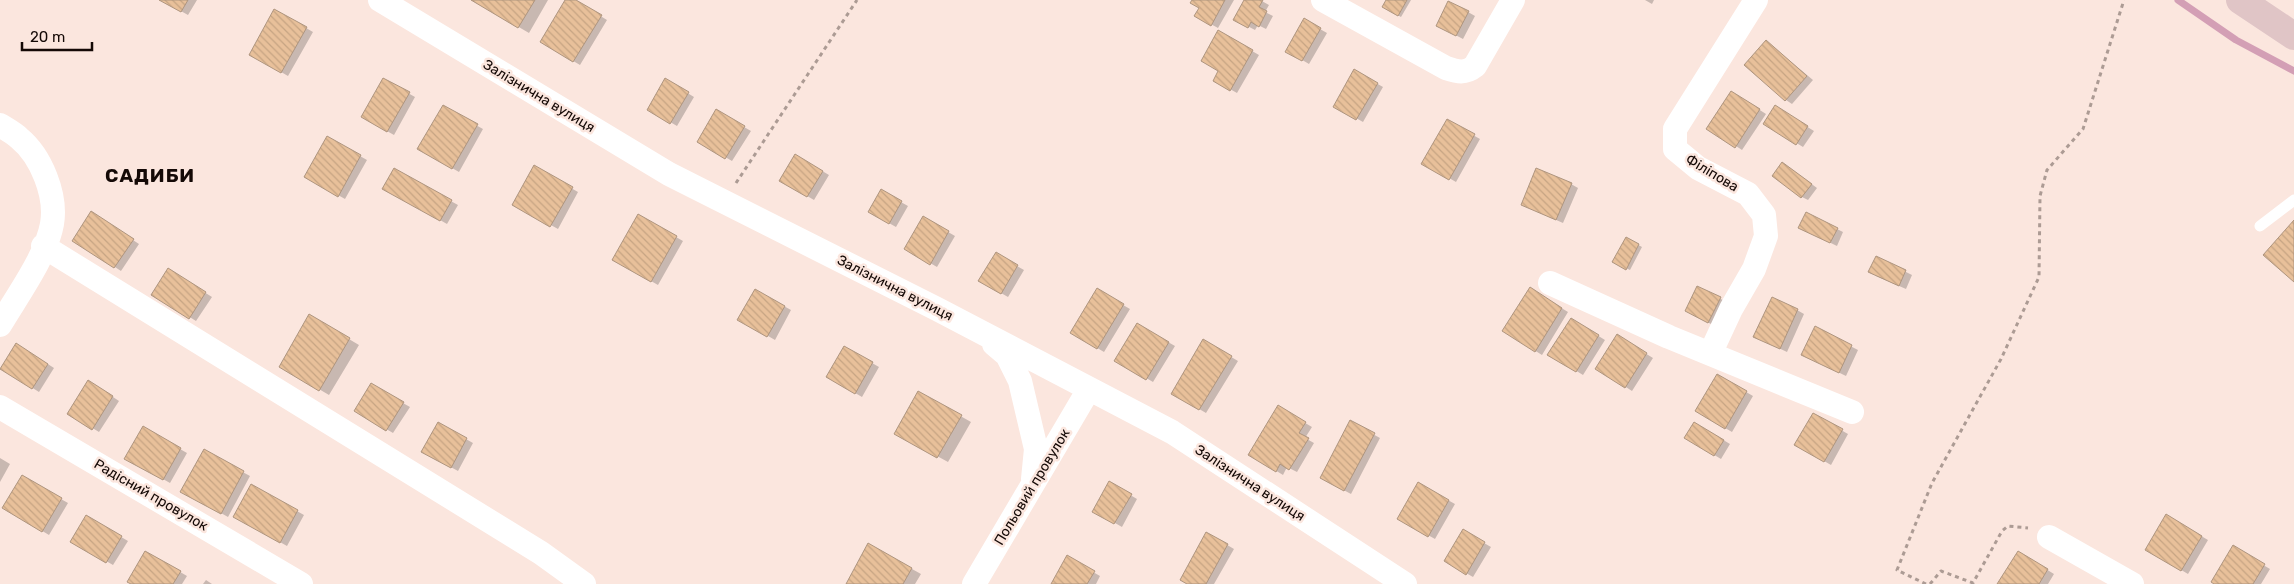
<svg xmlns="http://www.w3.org/2000/svg" width="2294" height="584" font-family="Rubik,sans-serif">
	<defs>
		<pattern id="building-back-hatch" width="6" height="6" patternUnits="userSpaceOnUse" patternTransform="scale(1.25)"><rect width="6" height="6" fill="#e8c09a"/><path d="M-1 5l2 2M0 0l6 6M5-1l2 2" fill="none" stroke="#c6a483"/></pattern>
	</defs>
	<rect width="100%" height="100%" fill="#fbe6de"/>
	<path fill="#0003" d="M161 0H197L188 15Z
		M473 0H548L529 33Z
		M566 0H574L607 20 580 65 541 42Z
		M1193 0H1234L1218 28 1196 16 1201 7Z
		M1245 0H1260L1269 5 1265 12 1273 16 1266 29 1258 25 1255 30 1234 19Z
		M1387 0H1411L1401 17 1383 7Z
		M1645 0H1654L1652 4Z
		M275 10 313 32 288 76 250 54Z
		M1468 12 1475 16 1463 39 1444 29Z
		M1304 20 1327 33 1309 64 1287 51Z
		M1219 32 1259 55 1237 93 1214 80 1220 70Z
		M1766 41 1813 80 1792 104 1786 100Z
		M1355 71 1383 87 1363 122 1335 106Z
		M383 79 415 97 394 135 362 117Z
		M666 80 694 97 677 126 648 109Z
		M1738 96 1766 114 1742 150 1736 146Z
		M443 107 483 129 459 172 419 149Z
		M1775 107 1814 131 1803 147 1765 124Z
		M716 111 751 131 732 161 698 141Z
		M1448 121 1480 139 1456 182 1423 163Z
		M328 138 367 160 345 199 306 177Z
		M795 155 829 175 814 200 780 180Z
		M1783 163 1817 188 1808 200 1802 197Z
		M534 167 578 192 558 229 513 204Z
		M394 170 458 205 447 224 384 188Z
		M1571 184 1578 188 1563 223 1529 208Z
		M881 191 908 206 896 227 869 212Z
		M639 216 683 241 658 285 614 260Z
		M98 217 139 244 121 271 74 240Z
		M924 218 955 236 937 267 906 249Z
		M1837 229 1843 232 1837 246 1806 231Z
		M1626 238 1642 247 1630 270 1614 262Z
		M996 254 1024 270 1008 297 980 281Z
		M1876 257 1912 275 1906 289 1876 276Z
		M169 270 212 297 196 321 153 294Z
		M1698 288 1727 302 1715 326 1693 315Z
		M1530 289 1568 312 1542 355 1504 331Z
		M755 290 791 310 775 340 738 319Z
		M1097 290 1130 309 1104 352 1072 333Z
		M1797 310 1804 314 1787 352 1762 340Z
		M310 316 359 345 329 395 280 366Z
		M1571 319 1605 340 1583 375 1549 354Z
		M1138 325 1175 346 1153 382 1116 360Z
		M1815 328 1858 350 1846 376 1809 358Z
		M1617 336 1653 358 1632 391 1597 368Z
		M1204 341 1238 361 1206 413 1172 393Z
		M844 347 879 367 862 397 828 377Z
		M23 348 54 368 39 392 1 368Z
		M1717 375 1753 396 1732 432 1696 411Z
		M95 385 119 401 99 432 68 413Z
		M371 385 410 407 393 433 356 411Z
		M918 392 971 422 948 462 895 433Z
		M1278 407 1312 427 1305 438 1314 443 1297 472 1287 467 1283 475 1250 455Z
		M1813 414 1848 434 1831 465 1796 445Z
		M1351 422 1380 438 1351 494 1321 478Z
		M1695 423 1730 444 1721 459 1686 438Z
		M439 424 473 443 458 471 423 452Z
		M143 428 187 453 170 483 126 458Z
		M204 451 250 476 228 517 182 491Z
		M0 458 10 464 0 482Z
		M22 477 68 503 49 535 4 508Z
		M1110 483 1137 499 1122 527 1094 511Z
		M1419 484 1455 504 1435 539 1399 519Z
		M252 486 304 515 287 546 235 517Z
		M2167 516 2208 540 2188 574 2146 549Z
		M87 517 128 541 113 565 72 541Z
		M1463 531 1491 547 1473 577 1445 561Z
		M1207 533 1234 549 1214 584H1189Z
		M869 545 921 574 915 584H847Z
		M2233 547 2270 569 2261 584H2217Z
		M146 552 187 576 182 584H133Z
		M2018 552 2054 574 2048 584H1999Z
		M1067 557 1100 576 1096 584H1052Z
		M206 580 212 584H203Z"/>
	<g fill="none" stroke-linecap="round" stroke-linejoin="round">
		<path stroke="#d39fb5" stroke-width="7" d="M2178 0 2236 40 2294 71"/>
	</g>
	<path fill="url(#building-back-hatch)" stroke="#ae957f" d="M159 0H188L181 12Z
		M471 0H535L518 28Z
		M565 0H576L602 15 573 62 540 42Z
		M1192 0H1225L1211 26 1194 16 1199 8 1190 3Z
		M1244 0H1263L1259 7 1267 11 1259 27 1251 22 1248 28 1233 20Z
		M1386 0H1407L1398 16 1382 7Z
		M1448 1 1469 11 1456 36 1436 26Z
		M274 9 307 27 281 73 249 55Z
		M1304 18 1321 28 1302 61 1285 52Z
		M1218 30 1253 50 1230 91 1213 81 1218 71 1201 61Z
		M1766 40 1807 76 1785 101 1744 65Z
		M1354 69 1378 83 1356 120 1333 107Z
		M383 78 410 92 387 132 361 117Z
		M665 78 689 92 670 124 647 110Z
		M1731 91 1760 109 1735 148 1706 129Z
		M443 105 478 124 452 169 417 149Z
		M1775 105 1808 126 1796 145 1763 124Z
		M716 109 745 126 725 159 697 142Z
		M1447 119 1475 134 1449 180 1421 164Z
		M327 136 361 155 338 197 304 177Z
		M795 154 823 171 807 197 779 181Z
		M1782 162 1812 184 1801 198 1772 176Z
		M534 165 573 187 550 227 512 205Z
		M394 168 452 200 440 221 382 189Z
		M1536 168 1572 183 1556 220 1521 205Z
		M881 189 902 201 889 224 868 212Z
		M91 211 134 239 114 268 72 241Z
		M1806 212 1838 228 1830 243 1798 228Z
		M638 214 677 236 651 282 612 260Z
		M923 216 949 231 930 265 904 249Z
		M2294 220V282L2263 255Z
		M1626 237 1639 244 1626 270 1612 262Z
		M996 252 1018 265 1001 294 978 281Z
		M1876 256 1906 270 1899 286 1868 272Z
		M168 268 206 292 189 319 151 295Z
		M1697 286 1721 297 1708 323 1685 311Z
		M1530 287 1562 308 1535 352 1502 331Z
		M1097 288 1124 304 1097 349 1070 333Z
		M755 289 785 306 767 337 737 320Z
		M1772 297 1798 309 1780 349 1753 337Z
		M309 314 350 338 319 391 279 367Z
		M1571 318 1599 335 1576 372 1547 355Z
		M1137 323 1169 342 1146 380 1114 361Z
		M1815 326 1852 345 1839 373 1801 355Z
		M1617 334 1647 353 1625 388 1595 369Z
		M1203 339 1232 356 1199 410 1171 394Z
		M16 343 48 364 32 389 0 369Z
		M844 346 873 362 855 394 826 377Z
		M1717 374 1747 391 1725 429 1695 411Z
		M88 380 113 396 92 430 67 414Z
		M371 383 404 402 386 431 354 411Z
		M918 391 962 415 937 458 894 434Z
		M1278 405 1306 422 1299 433 1309 438 1289 470 1280 464 1276 472 1248 455Z
		M1813 413 1843 429 1824 462 1794 445Z
		M1350 420 1375 433 1344 491 1320 478Z
		M438 422 467 438 451 468 421 452Z
		M1694 422 1724 440 1714 456 1684 438Z
		M143 426 181 448 163 480 124 459Z
		M204 449 244 471 221 514 180 492Z
		M22 475 62 498 42 532 2 508Z
		M1109 481 1132 494 1114 524 1092 512Z
		M1418 482 1449 500 1428 537 1397 519Z
		M251 484 298 510 280 543 233 517Z
		M2166 514 2202 536 2181 571 2145 550Z
		M86 515 122 536 106 563 70 542Z
		M1463 529 1485 542 1466 575 1444 561Z
		M1206 532 1228 544 1206 584H1187L1180 580Z
		M868 543 912 568 903 584H846Z
		M2233 545 2265 564 2253 584H2214L2211 582Z
		M145 551 181 571 173 584H131L127 582Z
		M2018 551 2048 569 2039 584H1997Z
		M1067 555 1095 571 1087 584H1051Z"/>
	<g fill="none" stroke-linecap="round" stroke-linejoin="round">
		<path stroke="#ac9b94" stroke-width="3" stroke-dasharray="4 4" stroke-linecap="butt" d="M736 183 857 0
			M1926 584 1897 570 1932 483 2001 359 2039 277 2040 196 2047 170 2083 129 2124 0
			M1930 584 1941 571 1973 583 2002 531 2008 526 2028 528"/>
		<path stroke="#fff" stroke-width="11" d="M2260 226 2294 200"/>
		<path stroke="#fff" stroke-width="24" d="M380 0 669 174 937 309 1172 432 1405 584
			M1323 0 1446 68C1458 72 1465 74 1475 66L1513 0
			M0 125C6 129 14 133 19 138 41 156 57 195 52 224 46 257 17 296 0 325
			M43 246 541 553 584 584
			M1550 283 1669 337 1852 412
			M994 344 1007 355 1020 381 1036 449 1033 479
			M1711 352 1731 309 1754 269 1766 236 1764 215 1748 194 1698 168 1675 149V129L1756 0
			M0 407 301 584
			M2049 537 2132 584
			M974 584 1089 389"/>
		<path stroke="#e0c5c6" stroke-width="28" d="M2240 0 2294 36"/>
	</g>
	<g text-anchor="middle" dominant-baseline="central" stroke-width="5" stroke-linejoin="round" paint-order="stroke">
		<g font-size="14" fill="#140906" stroke="#fbe6de">
			<text transform="translate(539 96) rotate(31)">Залізнична вулиця</text>
			<text transform="translate(1712 173) rotate(31)">Філіпова</text>
			<text transform="translate(895 288) rotate(27)">Залізнична вулиця</text>
			<text transform="translate(1250 483) rotate(33)">Залізнична вулиця</text>
			<text transform="translate(1032 487) rotate(-59)">Польовий провулок</text>
			<text transform="translate(151 495) rotate(30)">Радісний провулок</text>
		</g>
		<g font-size="19" font-weight="bold" letter-spacing="1" fill="#140906" stroke="#fbe6de">
			<text x="150" y="175">САДИБИ</text>
		</g>
	</g>
	<path d="M22 42v8h70v-8" fill="none" stroke="#140906" stroke-width="2.5"/>
	<text x="30" y="42" font-size="15" fill="#140906" stroke="#fbe6de" stroke-width="4" paint-order="stroke">20 m</text>
</svg>
